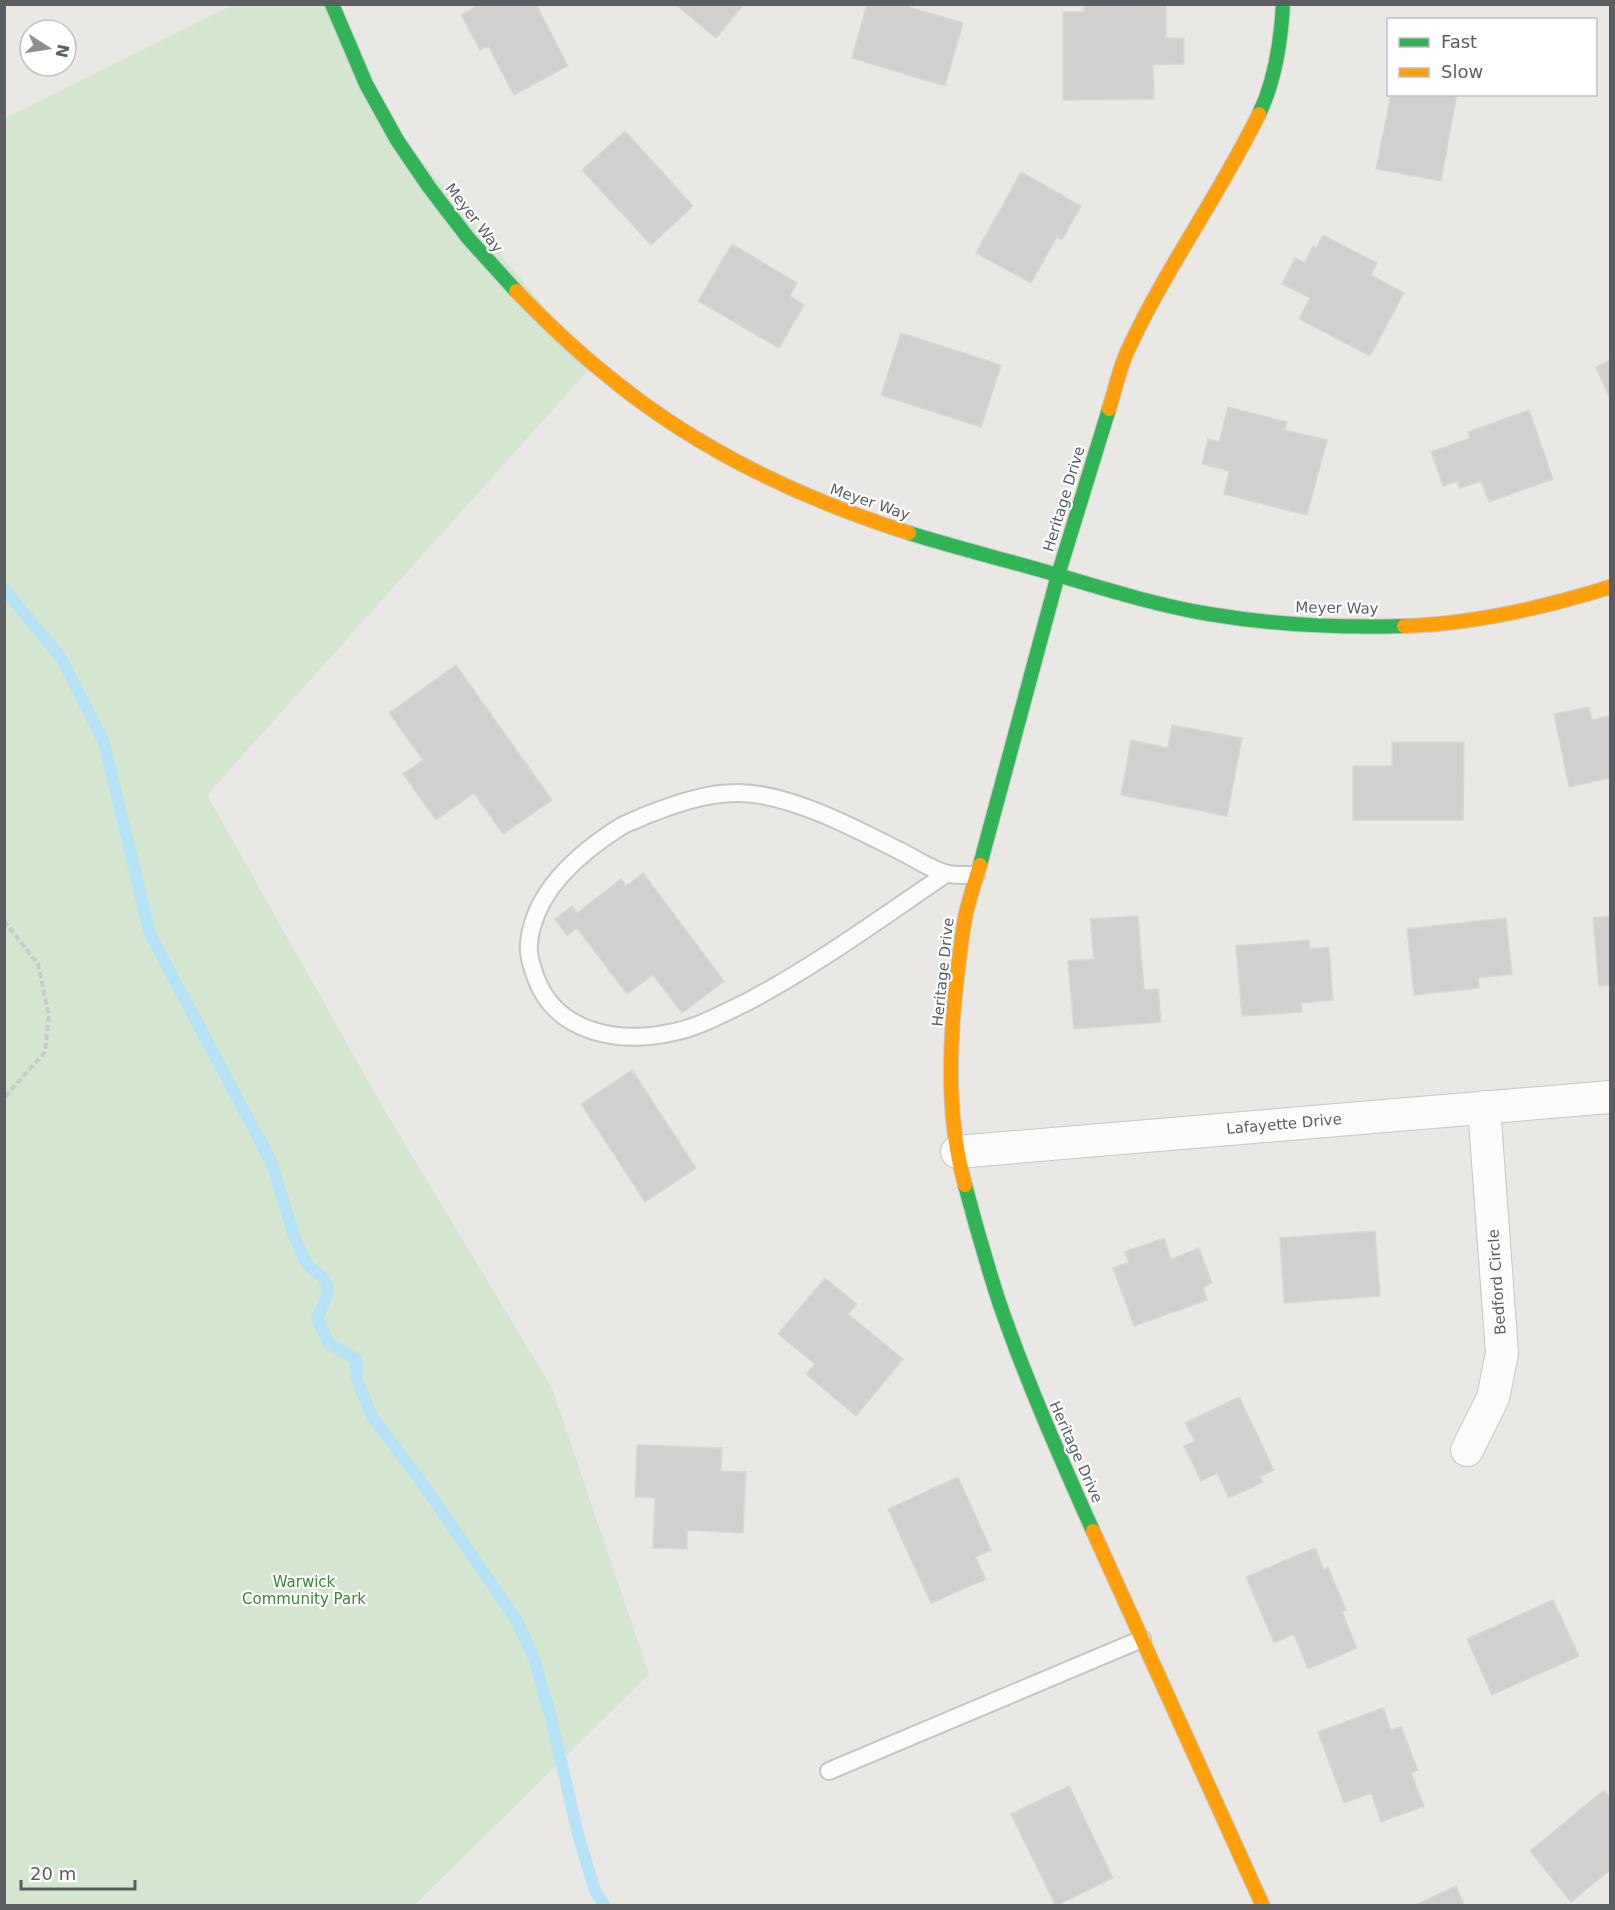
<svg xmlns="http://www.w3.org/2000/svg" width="1615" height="1910" font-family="'DejaVu Sans',sans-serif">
	<rect width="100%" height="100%" fill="#eae8e4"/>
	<path fill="#d4e6cf" d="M233 5H332L380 111 593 365 207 795 384 1109 552 1388 649 1674 415 1905H5L4 119Z"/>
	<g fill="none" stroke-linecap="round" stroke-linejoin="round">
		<path stroke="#b6e2f7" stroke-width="12" d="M4 589 62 659 104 742 150 934 272 1163 294 1236 306 1263 323 1278 328 1287 326 1299 317 1318 329 1344 356 1359 357 1380 372 1416 423 1484 517 1621 534 1658 551 1718 578 1834 595 1891 605 1906"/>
	</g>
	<path fill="#d2d0ce" stroke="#d9d7d4" stroke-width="1.5" d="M480 4H536L568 66 514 95 488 46 480 50 461 15Z
		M675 4H744L716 38Z
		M867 4H909V7L963 23 945 86 852 58Z
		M1084 4 1166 5V38H1184V64L1153 65 1154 99 1063 100V12H1084Z
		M1391 94H1457L1441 181 1376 169Z
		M625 131 693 206 651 245 582 170Z
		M1021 172 1081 206 1062 240 1057 237 1031 283 976 253Z
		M1323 235 1377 263 1371 275 1404 293 1370 356 1299 319 1310 298 1282 284 1295 258 1305 263 1313 246 1316 248Z
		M732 244 797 283 790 296 804 305 779 348 698 301Z
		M901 333 1001 365 981 427 881 395Z
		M1610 360V399L1596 367Z
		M1228 407 1287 422 1285 430 1327 440 1307 515 1224 494 1229 471 1202 464 1208 439 1219 442Z
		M1529 410 1553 479 1489 502 1481 481 1460 488 1457 481 1443 486 1431 452 1470 438 1468 432Z
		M456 665 552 800 503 834 474 793 436 820 403 774 423 760 389 713Z
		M1589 707 1592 720 1610 716V778L1569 787 1554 714Z
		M1172 725 1242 738 1227 816 1121 795 1131 740 1168 748Z
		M1392 742H1464L1463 820H1353V766H1392Z
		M643 873 724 981 682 1013 653 975 627 994 577 928 567 936 555 919 572 906 577 913 621 879 626 886Z
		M1138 916 1144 990 1158 989 1161 1022 1074 1029 1068 961 1094 959 1090 919Z
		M1610 916V985L1599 986 1593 918Z
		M1506 918 1512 974 1478 978 1479 988 1414 995 1407 929Z
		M1309 940 1310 949 1329 947 1333 1000 1301 1003 1302 1012 1242 1016 1236 946Z
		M632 1070 696 1168 645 1202 581 1104Z
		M1375 1231 1380 1296 1284 1303 1280 1238Z
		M1164 1238 1171 1259 1199 1248 1212 1283 1203 1287 1207 1300 1134 1326 1113 1268 1129 1262 1124 1252Z
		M825 1278 857 1304 848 1314 903 1359 856 1416 806 1374 815 1364 778 1334Z
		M1239 1397 1274 1470 1260 1477 1263 1482 1229 1498 1217 1473 1201 1481 1184 1446 1195 1441 1185 1423Z
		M637 1445 722 1448 721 1471 746 1472 743 1533 687 1530V1549L653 1548 655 1498 635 1497Z
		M958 1477 991 1550 975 1557 986 1579 931 1603 888 1509Z
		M1315 1548 1324 1570 1328 1567 1346 1610 1342 1612 1357 1648 1308 1669 1294 1634 1274 1643 1246 1577Z
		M1553 1600 1579 1656 1492 1695 1467 1639Z
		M1383 1708 1391 1730 1401 1727 1418 1770 1411 1773 1424 1806 1381 1822 1371 1793 1344 1803 1318 1732Z
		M1069 1786 1113 1878 1056 1906 1011 1814Z
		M1604 1790 1610 1798V1870L1571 1902 1530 1851Z
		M1456 1886 1464 1906H1413Z"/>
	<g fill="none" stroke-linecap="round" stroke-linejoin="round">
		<defs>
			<path id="lane" d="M946 874C881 918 817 965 747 1002 724 1013 699 1027 674 1032 622 1044 557 1035 536 978 529 959 526 948 532 927 543 884 584 850 620 827 628 822 637 820 644 816 673 805 704 793 736 793 786 792 853 827 898 850 913 857 929 869 945 873 954 876 967 875 976 875
				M829 1771 1142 1639"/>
			<path id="street" d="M957 1152 1610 1097
				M1467 1450 1493 1398 1502 1353 1484 1107"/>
			<path id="fast" d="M332 4 366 84 397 140 429 187 468 238 516 291
				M1259 114C1275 81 1281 41 1283 4
				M909 533C957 548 1006 560 1054 574 1105 589 1156 605 1209 614 1274 625 1339 628 1404 626
				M980 865 1058 575 1109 409
				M965 1185C975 1223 986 1261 998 1299 1025 1378 1059 1455 1093 1531"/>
			<path id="slow" d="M516 291C544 320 572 347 603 372 692 447 799 498 909 533
				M1109 409C1115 390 1119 370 1127 352 1165 269 1219 196 1259 114
				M1404 626C1475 624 1543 608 1610 587
				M965 1185C947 1120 949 1052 956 986 959 962 961 937 966 913 970 897 975 881 980 865
				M1093 1531 1263 1906"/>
		</defs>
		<use href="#lane" stroke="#c5c5c4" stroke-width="20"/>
		<use href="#street" stroke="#c5c5c4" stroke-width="34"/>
		<use href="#fast" stroke="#c6c6c6" stroke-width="16"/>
		<use href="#slow" stroke="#c6c6c6" stroke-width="16"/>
		<path stroke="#c5cbc7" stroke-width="4" stroke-dasharray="6 3" stroke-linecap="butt" d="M4 921 38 964 49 1016 45 1052 4 1098"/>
		<use href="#lane" stroke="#fcfcfb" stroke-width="16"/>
		<use href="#street" stroke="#fcfcfb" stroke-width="32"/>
		<use href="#fast" stroke="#30b455" stroke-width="14"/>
		<use href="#slow" stroke="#ff9f0a" stroke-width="14"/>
	</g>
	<g text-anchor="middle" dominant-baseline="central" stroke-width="4.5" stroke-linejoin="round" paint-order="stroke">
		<g font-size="15" fill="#5a5e62" stroke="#fff">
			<text transform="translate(474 218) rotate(52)">Meyer Way</text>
			<text transform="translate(1064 499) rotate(-73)">Heritage Drive</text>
			<text transform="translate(870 502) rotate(19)">Meyer Way</text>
			<text transform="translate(1337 608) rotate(1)">Meyer Way</text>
			<text transform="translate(943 972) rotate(-84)">Heritage Drive</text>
			<text transform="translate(1284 1124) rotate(-5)">Lafayette Drive</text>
			<text transform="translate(1497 1282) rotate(-94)">Bedford Circle</text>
			<text transform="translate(1076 1452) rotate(66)">Heritage Drive</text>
		</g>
		<g font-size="15" fill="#3a8635" stroke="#fff">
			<text x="304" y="1582">Warwick<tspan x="304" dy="17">Community Park</tspan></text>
		</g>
	</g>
	<rect width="1615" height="1910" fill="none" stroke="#5a5e62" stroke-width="12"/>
	<rect x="1387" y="18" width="210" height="78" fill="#ffffff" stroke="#bdbfc0" stroke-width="1.5"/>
	<rect x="1399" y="38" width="30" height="9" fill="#30b455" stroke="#bdbfc0" stroke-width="1.5"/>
	<text x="1441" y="48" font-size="18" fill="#5a5e62">Fast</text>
	<rect x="1399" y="68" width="30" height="9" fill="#ff9f0a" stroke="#bdbfc0" stroke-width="1.5"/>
	<text x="1441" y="78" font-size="18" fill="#5a5e62">Slow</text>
	<g transform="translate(48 48) rotate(102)"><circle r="28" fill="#ffffff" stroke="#bdbfc0" stroke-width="1.5"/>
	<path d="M0-4.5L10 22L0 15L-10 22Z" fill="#8c8e90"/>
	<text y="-9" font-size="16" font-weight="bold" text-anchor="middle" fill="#5a5e62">N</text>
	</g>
	<path d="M21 1880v9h114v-9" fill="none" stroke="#5a5e62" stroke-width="3"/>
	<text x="30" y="1880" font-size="18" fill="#5a5e62" stroke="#ffffff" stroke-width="4.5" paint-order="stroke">20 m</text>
</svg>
